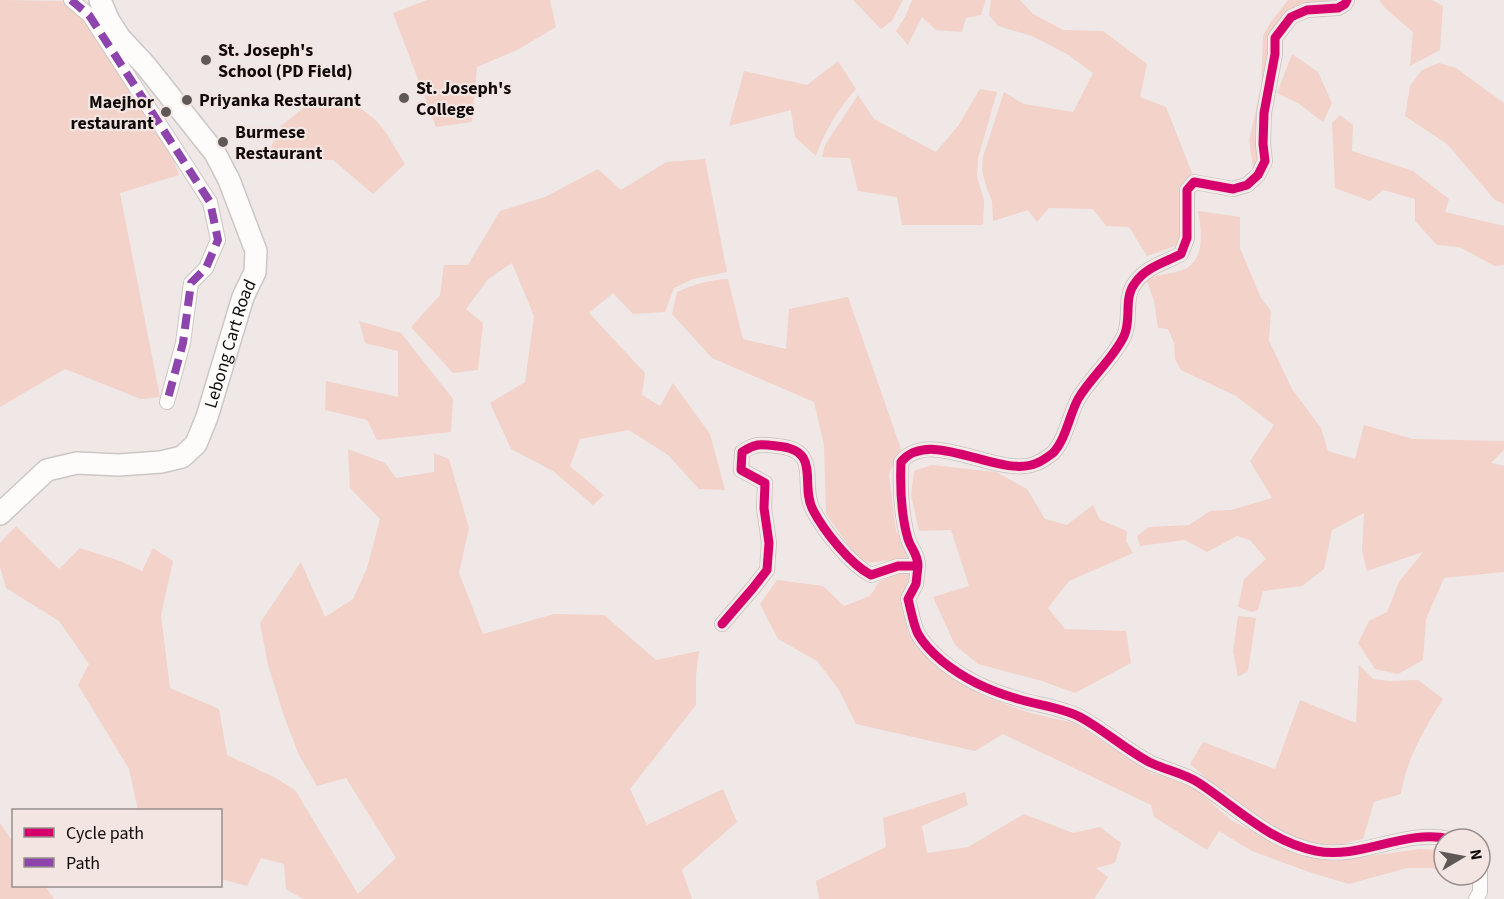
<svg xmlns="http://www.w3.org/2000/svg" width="1504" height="899" font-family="'Source Sans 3',sans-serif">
	<rect width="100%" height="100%" fill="#efe8e6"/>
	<path fill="#f2d2c9" d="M0 0 63 1 88 23 133 98 172 155 179 175 120 193 160 397 141 399 65 369 0 407Z
		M427 0H550L556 27 517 50 477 67 472 122 436 127 393 13Z
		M853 0H903L892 21 881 29Z
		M912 0H986L981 15 966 18 962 32 936 30 922 17 908 45 896 31 905 17Z
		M991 0H1020L1033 14 1063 30 1103 31 1147 64 1140 97 1166 107 1192 173 1183 188 1185 235 1175 246 1147 256 1129 227 1106 226 1093 209 1049 208 1037 222 1028 210 993 221 992 201 986 186 982 170 983 157 1004 92 1024 104 1073 112 1093 73 1067 54 1032 36 998 26 989 15Z
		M1288 0H1334L1300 5 1289 11 1268 37 1269 64 1260 163 1253 167 1249 140 1261 89 1263 36 1270 23Z
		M1379 0H1432L1443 6 1440 50 1410 66 1413 32 1385 8Z
		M1292 54 1318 72 1332 103 1323 122 1298 103 1277 93Z
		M838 61 856 89C839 108 824 132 816 156L795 137 791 110 729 126 744 71 807 85Z
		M1439 63 1456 68 1504 103V204L1495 200 1447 144 1405 116 1410 86 1422 70Z
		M980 89 997 92 978 158 977 177 984 200 983 225H902L897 197 858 191 850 158 822 157 825 145 858 95 874 119 936 152 958 126Z
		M335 97C379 114 382 126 405 164L373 194 333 160H294L269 151 281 126 306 106Z
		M1340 115 1353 125 1352 151 1413 171 1449 199 1445 212 1504 226V265L1495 266 1459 247 1437 245 1415 221V199L1383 190 1370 201 1335 188 1332 123Z
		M705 159 727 272 693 279 674 288 665 312 633 314 613 293 589 313 645 373 642 395 660 406 673 383 710 434 725 490 699 489 668 455 629 430 580 439 570 466 604 495 593 505 553 471 511 449 490 403 525 382 534 316 512 263 488 279 466 309 483 323 478 370 453 373 411 327 440 295 444 265H468L500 211 545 197 598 169 621 190 666 162Z
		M1198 211 1240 217V248L1261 298 1271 311 1269 341 1292 389 1321 428 1328 451 1355 459 1364 425 1413 439 1504 441V450L1491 463 1504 466V572L1444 578 1426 619 1423 660 1398 674 1375 669 1358 643 1369 621 1387 612 1399 582 1423 552 1367 571 1362 551 1364 513 1332 530 1324 569 1302 586 1263 591 1258 610 1252 612 1238 607 1244 579 1266 559 1250 540 1237 536 1207 552 1185 540 1140 546 1137 536 1149 527 1189 525 1210 511 1231 510 1272 498 1250 461 1274 425 1236 396 1181 370 1175 359 1174 343 1168 329 1158 328 1154 301 1146 278C1155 276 1181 272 1187 268 1206 256 1201 228 1198 211Z
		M728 279 743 339 786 349 789 309 848 297 901 449 889 474 896 531 911 557 870 563 857 557 826 514 824 445 814 402 712 358 672 314 677 292C694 284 709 280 728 279Z
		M359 321 401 333 453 399 451 432 377 440 367 420 325 410 326 381 398 397V351L365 343Z
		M348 449 385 463 396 478 434 472V453L449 459 469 528 459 573 483 634 554 614 604 615 656 660 699 651 696 675V705L630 789 647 825 723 789 737 822 682 870 692 899H303L286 889 284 864 261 858 247 886 221 879 220 810H138L129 769 78 685 89 664 59 621 6 588 0 567V543L16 526 59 569 80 548 120 561 142 571 153 548 173 561 161 615 170 688 219 709 227 755 274 777 295 790 358 894 396 858 346 778 317 786 299 755 284 716 268 665 260 623 301 562 325 617 353 599 367 568 380 519 350 488Z
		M932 465 996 472 1027 489 1045 519 1067 525 1093 505 1100 520 1127 531 1126 541 1133 553 1069 581 1048 608 1065 629 1126 631 1131 663 1075 693 1042 681 978 664 955 645 933 597 969 586 951 530 919 531 911 495 914 471Z
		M903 571 911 572 909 586 901 599 908 633 924 652 948 675 986 697 1030 713 1075 723 1151 773 1185 783 1199 792 1231 820 1267 839 1306 855 1333 861 1420 849 1443 850 1444 875H1458L1449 880 1433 868H1407L1349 884 1309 872 1252 851 1219 831 1207 850 1154 817 1151 805 1003 734 975 751 856 724 839 690 817 661 778 639 760 604 777 580 823 586 844 606 870 596 879 582Z
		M1238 616 1256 618 1248 671 1238 677 1233 651Z
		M1359 665 1373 679 1389 681 1418 680 1443 699C1425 728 1406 759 1401 794L1374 802 1363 839C1353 841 1342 845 1331 846 1283 848 1225 794 1190 764L1203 742 1275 769 1300 700 1356 723Z
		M965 792 968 805 922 826 927 853 968 847 1024 814 1073 833 1100 827 1121 843 1115 863 1096 868 1108 877 1094 899H819L816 881 886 847 883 818Z
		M0 823 13 842 14 886H45L54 899H0Z"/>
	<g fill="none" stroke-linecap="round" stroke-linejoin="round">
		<defs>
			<path id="minor" d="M71 0 89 15 210 202 218 240 206 268 191 283 183 343 167 402
				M918 566 916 584 908 599C911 610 913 624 918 634 923 643 935 655 942 661 963 678 990 691 1015 698 1036 705 1061 707 1080 717 1104 730 1125 749 1149 762 1165 770 1184 773 1199 783 1237 808 1270 842 1316 851 1361 860 1405 828 1450 839
				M722 624 753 588 767 570 769 543 764 508 765 483 741 470 742 452C756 443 760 444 777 446 823 450 799 484 813 510 824 531 850 564 871 575L898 566H918C918 554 911 549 908 539 901 515 900 487 901 462 931 426 1000 480 1037 463 1042 461 1049 456 1053 453 1066 439 1069 416 1078 399 1091 377 1113 359 1124 336 1132 320 1123 298 1135 283 1146 267 1164 263 1181 254L1187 238V190L1194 182 1233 189 1247 185 1258 175 1265 161 1263 144 1264 113 1275 54V38L1291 17 1307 10 1338 8 1345 4 1347 0
				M1476 899 1480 892V872"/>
			<g id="trunk">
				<path id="s1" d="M0 514 47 470 77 463 119 465 161 462 182 457 196 444 207 417 243 297 255 272 256 251 229 180 215 153 146 66 120 38 109 21 100 0"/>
			</g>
		</defs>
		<use href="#minor" stroke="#ccc6c5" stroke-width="16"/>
		<use href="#trunk" stroke="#ccc6c5" stroke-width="24"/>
		<use href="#minor" stroke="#fdfcfb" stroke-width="14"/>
		<use href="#trunk" stroke="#fdfcfb" stroke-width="21"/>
		<path stroke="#8e44ad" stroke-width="8" stroke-dasharray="15 8" stroke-linecap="butt" d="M71 0 89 15 210 202 218 240 206 268 191 283 183 343 167 402"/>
		<defs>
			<path id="cycleway" d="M918 566 916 584 908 599C911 610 913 624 918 634 923 643 935 655 942 661 963 678 990 691 1015 698 1036 705 1061 707 1080 717 1104 730 1125 749 1149 762 1165 770 1184 773 1199 783 1237 808 1270 842 1316 851 1361 860 1405 828 1450 839
				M722 624 753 588 767 570 769 543 764 508 765 483 741 470 742 452C756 443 760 444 777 446 823 450 799 484 813 510 824 531 850 564 871 575L898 566H918C918 554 911 549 908 539 901 515 900 487 901 462 931 426 1000 480 1037 463 1042 461 1049 456 1053 453 1066 439 1069 416 1078 399 1091 377 1113 359 1124 336 1132 320 1123 298 1135 283 1146 267 1164 263 1181 254L1187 238V190L1194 182 1233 189 1247 185 1258 175 1265 161 1263 144 1264 113 1275 54V38L1291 17 1307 10 1338 8 1345 4 1347 0"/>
		</defs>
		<use href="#cycleway" stroke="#f3e6e2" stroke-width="13"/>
		<use href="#cycleway" stroke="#d6006c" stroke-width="9"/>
	</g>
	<g fill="#5e5857" stroke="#f3e6e2" stroke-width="2">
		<circle cx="206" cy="60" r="6"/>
		<circle cx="404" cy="98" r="6"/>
		<circle cx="187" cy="100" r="6"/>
		<circle cx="166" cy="112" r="6"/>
		<circle cx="223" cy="142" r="6"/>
	</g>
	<g text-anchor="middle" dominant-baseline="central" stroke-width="4.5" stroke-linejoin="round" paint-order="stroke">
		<g font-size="18" font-weight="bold" fill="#100b0a" stroke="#f3e6e2" text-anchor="start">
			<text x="218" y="50">St. Joseph's<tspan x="218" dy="21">School (PD Field)</tspan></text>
			<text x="416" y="88">St. Joseph's<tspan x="416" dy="21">College</tspan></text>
			<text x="199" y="100">Priyanka Restaurant</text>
			<text x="154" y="102" text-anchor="end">Maejhor<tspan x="154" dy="21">restaurant</tspan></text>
			<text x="235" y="132">Burmese<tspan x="235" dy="21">Restaurant</tspan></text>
		</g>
		<g font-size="18" fill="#100b0a" stroke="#f3e6e2">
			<text stroke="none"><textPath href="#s1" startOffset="326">Lebong Cart Road</textPath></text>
		</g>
	</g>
	<rect x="12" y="809" width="210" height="78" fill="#f3e6e2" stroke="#988e8c" stroke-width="1.5"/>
	<rect x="24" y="828" width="30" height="9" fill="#d6006c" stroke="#988e8c" stroke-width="1.5"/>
	<text x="66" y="839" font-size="18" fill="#100b0a">Cycle path</text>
	<rect x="24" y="858" width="30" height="9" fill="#8e44ad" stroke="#988e8c" stroke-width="1.5"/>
	<text x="66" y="869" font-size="18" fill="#100b0a">Path</text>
	<g transform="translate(1462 857) rotate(80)"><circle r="28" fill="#f3e6e2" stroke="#988e8c" stroke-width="1.5"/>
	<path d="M0-4.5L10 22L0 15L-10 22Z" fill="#5e5857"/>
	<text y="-9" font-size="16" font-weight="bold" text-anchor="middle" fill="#100b0a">N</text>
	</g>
</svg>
